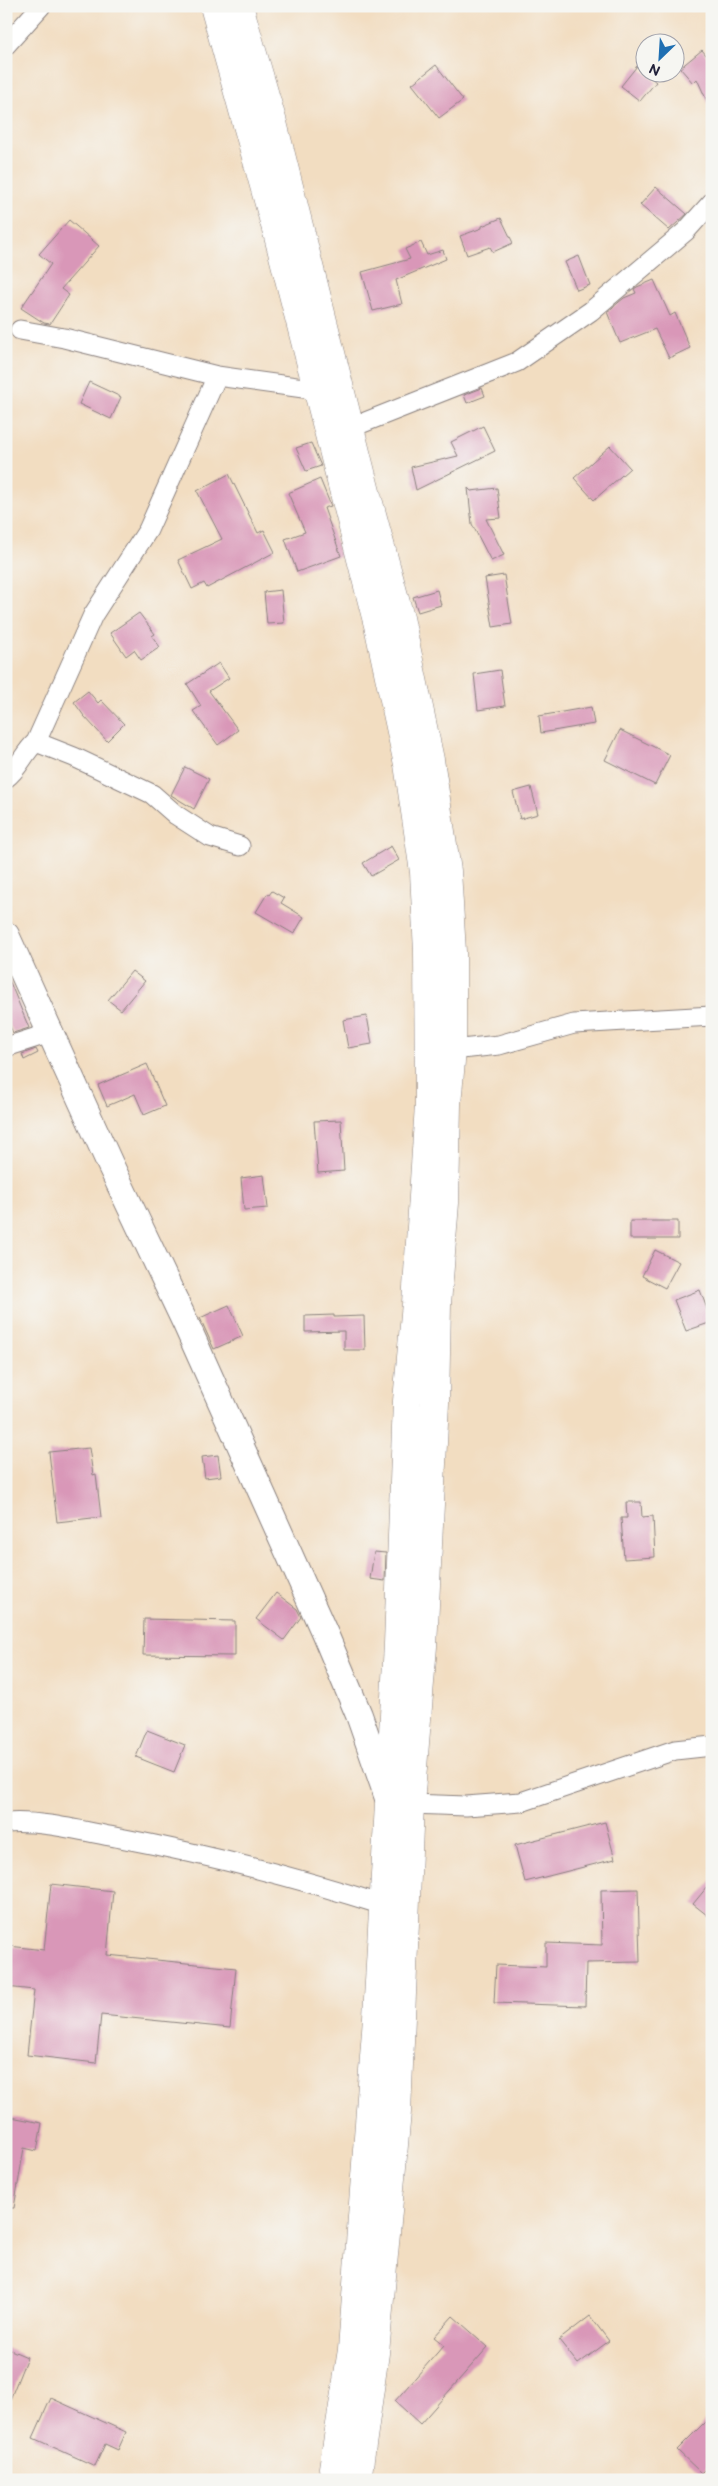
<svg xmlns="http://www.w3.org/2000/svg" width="718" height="2486" font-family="'Balsamiq Sans',sans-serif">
	<rect width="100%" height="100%" fill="#f6f6f2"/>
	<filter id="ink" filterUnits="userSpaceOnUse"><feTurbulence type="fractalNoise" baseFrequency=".02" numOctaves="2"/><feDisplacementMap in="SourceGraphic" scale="10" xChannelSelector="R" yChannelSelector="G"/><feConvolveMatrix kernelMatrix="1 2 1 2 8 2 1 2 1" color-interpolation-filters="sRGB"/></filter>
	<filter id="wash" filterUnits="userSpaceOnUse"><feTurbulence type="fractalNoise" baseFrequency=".0096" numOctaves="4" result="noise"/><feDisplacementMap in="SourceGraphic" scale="20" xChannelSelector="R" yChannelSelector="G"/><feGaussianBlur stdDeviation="1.12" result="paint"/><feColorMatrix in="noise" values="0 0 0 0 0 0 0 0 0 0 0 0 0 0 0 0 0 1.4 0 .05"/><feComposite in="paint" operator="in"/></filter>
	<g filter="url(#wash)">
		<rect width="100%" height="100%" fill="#f2ddc1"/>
		<g id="blocks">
			<path fill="#d997b8" d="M702 50 712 62V112L697 79 693 83 680 68Z
				M436 65 463 100 439 118 412 84Z
				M637 66 656 82 640 101 621 86Z
				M656 187 687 214 669 230 640 205Z
				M501 218 513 243 493 252 490 247 467 255 460 236 482 228V226Z
				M69 220 99 246 61 289 69 295 50 324 44 323 21 308 51 264 39 254Z
				M421 242 427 255 443 250 446 259 396 280 402 304 373 311 362 272 410 259 405 249Z
				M579 256 590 285 577 290 565 262Z
				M654 280 670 316 675 313 690 348 669 358 655 329 620 343 607 312 624 298 636 293 634 289 637 287Z
				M89 382 121 397 111 419 79 404Z
				M482 388 485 396 467 403 464 395Z
				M483 426 495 451 416 490 411 467 458 456 451 442Z
				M311 443 321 466 306 471 296 448Z
				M610 446 630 468 594 500 574 478Z
				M229 474 258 533 264 530 275 552 207 588 204 583 192 589 178 560 222 539 197 491Z
				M320 479 331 506 324 508 341 556 297 572 285 539 305 532 288 493Z
				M468 488 471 491 497 488 501 518 486 519 504 555 491 561 472 524Z
				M504 575 512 624 493 627 485 578Z
				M281 590 284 623 267 624 264 592Z
				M437 590 441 605 418 612 413 597Z
				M139 613 155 634 152 636 160 647 141 660 134 650 126 656 110 633Z
				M219 663 229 678 209 691 238 730 218 745 193 711 201 706 187 684Z
				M500 670 505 706 478 710 474 674Z
				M88 691 98 703 101 700 124 724 107 741 84 716 74 702Z
				M591 707 594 724 541 733 539 716Z
				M620 730 670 755 655 785 605 760Z
				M185 767 209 779 194 809 171 795Z
				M531 787 538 814 520 819 513 792Z
				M391 846 399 860 371 876 363 863Z
				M272 891 284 898 281 903 304 917 294 934 256 912 267 894 269 895Z
				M132 971 145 981 121 1010 108 1000Z
				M7 975 29 1028 13 1033 6 1017Z
				M367 1016 372 1044 348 1048 343 1020Z
				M36 1049 38 1053 24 1060 22 1054Z
				M147 1064 165 1106 144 1115 135 1094 107 1106 98 1085Z
				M341 1120 344 1171 318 1173 314 1121Z
				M264 1175 268 1208 244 1210 241 1178Z
				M630 1221H678V1239H630Z
				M655 1250 679 1262 665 1288 642 1276Z
				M700 1290 712 1322 686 1331 674 1300Z
				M229 1305 243 1336 214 1349 200 1318Z
				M334 1315V1317L364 1316 365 1350H344V1331L305 1332V1316Z
				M89 1448 93 1475 96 1474 101 1517 57 1522 49 1452Z
				M218 1455 221 1476 205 1478 202 1457Z
				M626 1502H641L642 1517 653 1516 655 1557 624 1559 621 1518H627Z
				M374 1552 386 1553 385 1581 370 1579Z
				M276 1593 297 1609 301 1617 284 1640 256 1619Z
				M144 1619 235 1621V1656L143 1655Z
				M147 1730 185 1745 174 1772 136 1757Z
				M605 1822 615 1859 525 1882 515 1845Z
				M712 1881V1919L693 1904Z
				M51 1884 113 1891 107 1955 236 1968 230 2028 101 2015 96 2063 27 2055 34 1990 6 1987 9 1946 44 1950Z
				M638 1889 640 1962 586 1963 585 2006 494 2003 496 1965 546 1967V1943L602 1945 601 1890Z
				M6 2116 42 2123 37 2151 24 2148 14 2208H6Z
				M453 2316 488 2347 420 2424 395 2401 444 2345 434 2337Z
				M590 2316 609 2341 578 2364 559 2340Z
				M6 2348 27 2357 7 2407H6Z
				M51 2398 126 2432 118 2450 105 2444 95 2466 33 2438Z
				M712 2415V2462L701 2473 677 2450Z"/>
		</g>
	</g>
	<g filter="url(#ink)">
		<use href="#blocks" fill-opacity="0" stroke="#8a807e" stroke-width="1"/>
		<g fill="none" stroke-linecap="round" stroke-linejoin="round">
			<defs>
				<path id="minor" d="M6 45 41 6
					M20 330 64 338 217 376 318 390
					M350 428 517 362 591 311 686 231 712 202
					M36 742 74 757 152 794 176 815 210 837 240 846
					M6 778C19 769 24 752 36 742L93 615 148 530 217 376
					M6 1047 50 1033
					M452 1050 499 1045 574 1024 712 1016
					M410 1804 466 1806 521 1802 675 1750 712 1746
					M6 1823C39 1820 82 1831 115 1837 205 1854 295 1877 383 1905"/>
				<path id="secondary" d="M6 935 110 1164 186 1324 325 1634 359 1715 389 1801"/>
				<path id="primary" d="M214 6 278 236 378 625 408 764 424 872 428 952 429 1105 416 1303 407 1401 398 1644 377 2017 352 2350 333 2468 339 2480
					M239 6 273 123 366 492 400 618 430 760 447 871 452 952V1050L447 1104 445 1203 437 1304 435 1403 423 1646 410 1804 397 2112 375 2353 358 2473 350 2480"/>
			</defs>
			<use href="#minor" stroke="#8a807e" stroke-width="21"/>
			<use href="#secondary" stroke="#8a807e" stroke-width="28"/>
			<use href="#primary" stroke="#8a807e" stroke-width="29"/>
			<use href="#minor" stroke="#fff" stroke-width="19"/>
			<use href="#secondary" stroke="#fff" stroke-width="26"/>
			<use href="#primary" stroke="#fff" stroke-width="28"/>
		</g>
	</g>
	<rect width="718" height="2486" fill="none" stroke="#f6f6f2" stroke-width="25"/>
	<g transform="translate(660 58) rotate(205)"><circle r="24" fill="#f6f6f2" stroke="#a1a1a9"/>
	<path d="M0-4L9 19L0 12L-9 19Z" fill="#1f6fb2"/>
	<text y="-8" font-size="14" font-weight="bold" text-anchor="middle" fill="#22223b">N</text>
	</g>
</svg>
